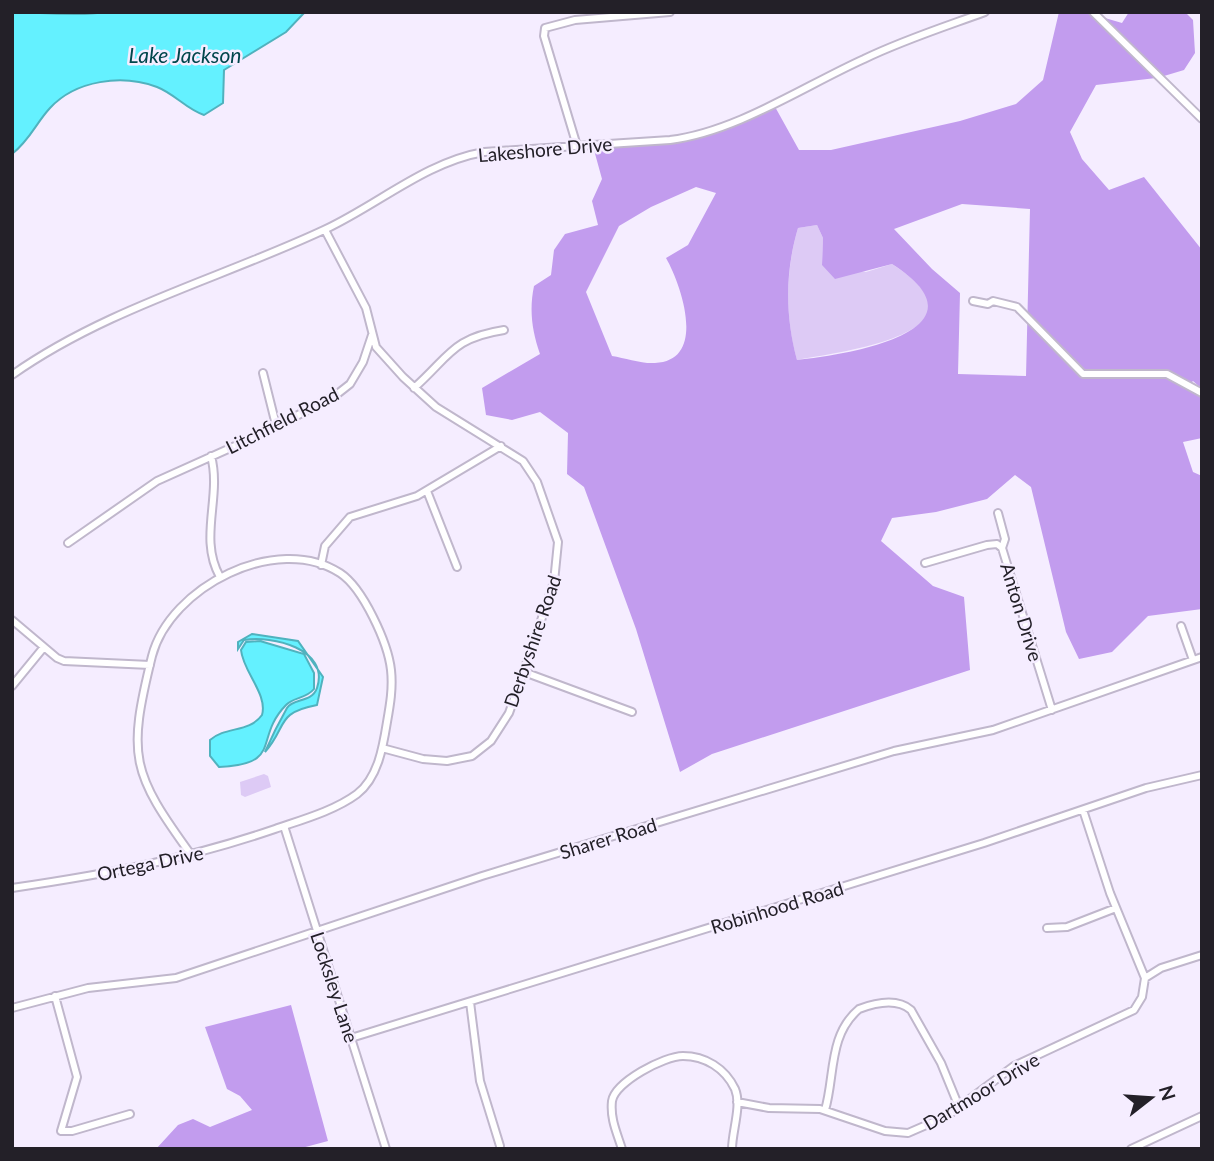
<svg xmlns="http://www.w3.org/2000/svg" width="1214" height="1161" font-family="Lato,sans-serif">
	<rect width="100%" height="100%" fill="#f5edff"/>
	<path fill="#ddcaf5" d="M817 225 823 238 822 265 866 272 892 264C998 332 847 351 797 360 785 316 785 273 798 228Z
		M264 774 268 776 271 787 245 797 241 795 240 782Z"/>
	<path fill="#c29cee" fill-rule="evenodd" d="M1059 12H1087L1096 18 1156 78 1096 85 1070 132 1082 159 1109 190 1144 177 1202 250V389L1193 381 1188 386 1202 397V438L1183 442 1193 472 1202 476V609L1148 616 1112 652 1079 659 1066 632 1031 487 1015 475 987 499 936 512 892 518 881 541 933 586 964 597 970 670 712 754 680 772 636 629 584 487 567 474 568 433 540 412 512 420 486 415 482 388 540 354C532 331 529 310 534 286L551 275 554 250 565 234 598 225 592 201 602 179 594 150 596 147 700 137 774 105 799 150H831L960 121 1016 104 1043 80ZM696 187 716 193 688 245 666 258C681 284 708 361 655 363 642 364 625 358 612 356L586 292 619 226 651 207ZM962 204 1030 209 1026 376 958 374 960 293 932 269 894 229ZM817 225 823 238 822 265 835 279 892 264C995 330 849 355 797 360 785 315 785 272 798 228Z
		M1129 12H1185L1193 20 1195 53 1184 70 1164 76 1105 18 1122 23Z
		M291 1005 328 1141 298 1149H156L178 1125 193 1119 210 1127 252 1110 240 1096 227 1089 205 1027Z"/>
	<path fill="#64f1ff" stroke="#50b2be" stroke-width="2" d="M12 12C29 12 90 17 100 12H305L286 32 224 70 223 103 204 115C186 109 175 94 157 87 122 74 76 80 50 108 36 123 30 140 12 154Z
		M252 634 298 641 323 677 317 705C275 713 288 726 265 752 272 736 279 722 287 708 293 698 312 703 317 688 330 649 272 635 244 640L238 649V642Z
		M260 641 304 654 314 673V689C306 699 293 697 286 705 253 739 284 764 219 767L210 756V740C226 726 249 733 262 715 268 694 243 672 241 650L246 642Z"/>
	<g fill="none" stroke-linecap="round" stroke-linejoin="round">
		<defs>
			<path id="minor" d="M1093 12 1202 119
				M577 146 544 36 545 28 575 20 670 12
				M325 230 366 308 376 347 403 377 436 407 523 461 537 482 558 542 554 582 529 656 509 713 491 741 472 756 447 761 423 759 382 748
				M973 301 988 304 993 301 1017 307 1083 374H1167L1202 393
				M263 373 276 425
				M12 375C107 308 222 278 326 229 379 204 426 162 484 152L670 140C736 132 804 86 864 59 903 40 944 27 985 12
				M414 388C450 356 452 338 504 330
				M211 456C222 497 198 538 220 577
				M427 491 457 567
				M998 513 1005 539 1002 548 1052 710
				M68 543 157 481 266 432 336 395 350 384 363 362 372 335
				M925 563 987 545 997 544 1002 548
				M321 565 325 546 350 517 417 496 501 446
				M12 620 57 658 64 661 150 665
				M1181 626 1193 660
				M524 672 632 712
				M12 686 44 647
				M284 826 386 1149
				M12 888C107 874 184 860 275 829 301 820 334 811 357 794 378 778 383 747 387 722 390 705 393 688 391 670 388 643 363 588 340 573 277 532 170 587 152 656 127 757 131 772 192 856
				M1047 928 1067 927 1116 908
				M1145 978 1161 968 1202 955
				M55 996 77 1077 61 1131H72L130 1114
				M470 1002 480 1081 500 1146
				M12 1008 88 988 176 978 482 876 663 821 894 751 993 730 1202 657
				M351 1038 984 843 1146 788 1202 775
				M737 1102 769 1108 820 1109 885 1131 908 1133 947 1116 1014 1066 1134 1010 1142 997 1145 978 1110 893 1083 810
				M825 1110C835 1077 828 1035 859 1009 875 1003 897 998 911 1010L941 1063 959 1107
				M622 1149C617 1133 610 1119 612 1101 615 1082 664 1056 683 1056 705 1056 725 1068 735 1089 742 1106 732 1131 732 1149
				M1131 1149 1202 1116"/>
		</defs>
		<use href="#minor" stroke="#c0b7cc" stroke-width="10"/>
		<use href="#minor" stroke="#fff" stroke-width="6"/>
	</g>
	<g text-anchor="middle" dominant-baseline="central" stroke-width="5" stroke-linejoin="round" paint-order="stroke">
		<g font-size="19" fill="#232028" stroke="#f5edff">
			<text transform="translate(545 149) rotate(-5)">Lakeshore Drive</text>
			<text transform="translate(282 420) rotate(-27)">Litchfield Road</text>
			<text transform="translate(1022 612) rotate(73)">Anton Drive</text>
			<text transform="translate(532 641) rotate(-71)">Derbyshire Road</text>
			<text transform="translate(608 838) rotate(-17)">Sharer Road</text>
			<text transform="translate(150 863) rotate(-12)">Ortega Drive</text>
			<text transform="translate(777 907) rotate(-17)">Robinhood Road</text>
			<text transform="translate(335 987) rotate(72)">Locksley Lane</text>
			<text transform="translate(981 1091) rotate(-31)">Dartmoor Drive</text>
		</g>
		<g font-size="21" font-style="italic" fill="#01464c" stroke="#f5edff">
			<text x="185" y="54">Lake Jackson</text>
		</g>
	</g>
	<rect width="1214" height="1161" fill="none" stroke="#232028" stroke-width="28"/>
	<g transform="translate(1151 1098) rotate(73)" stroke="#f5edff" stroke-width="5" paint-order="stroke">
	<path d="M0-5L12 26L0 18L-12 26Z" fill="#232028"/>
	<text y="-10" font-size="19" font-weight="bold" text-anchor="middle" fill="#232028">N</text>
	</g>
</svg>
